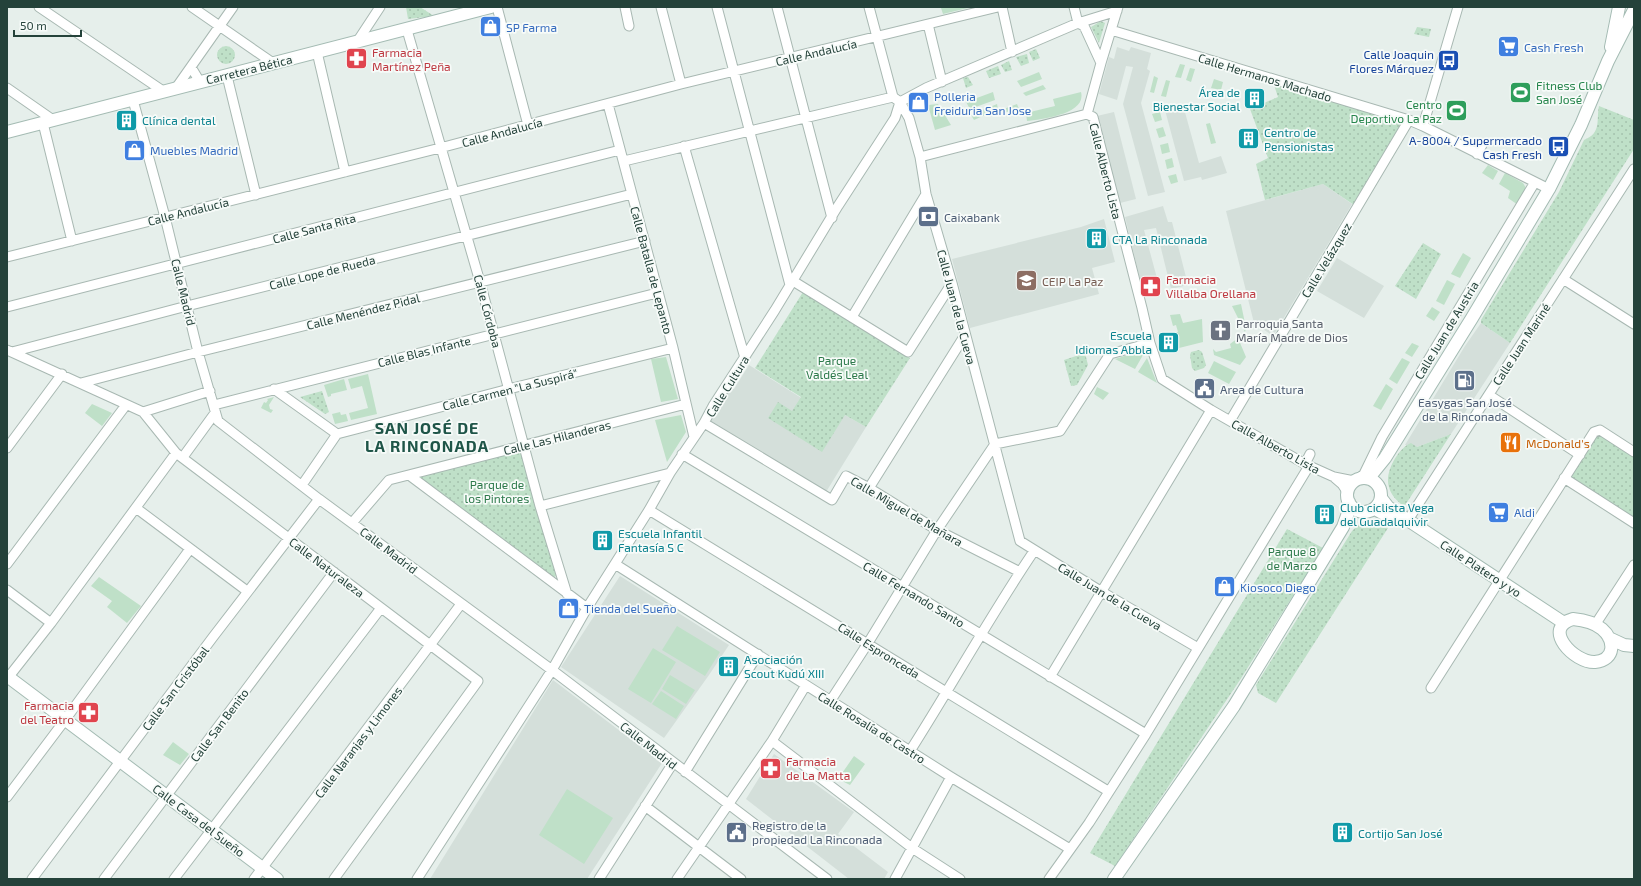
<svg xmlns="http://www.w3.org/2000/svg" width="1641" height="886" font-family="'Exo 2',sans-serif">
	<defs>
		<pattern id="park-dots" width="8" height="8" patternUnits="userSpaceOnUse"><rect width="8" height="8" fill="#bfe0c8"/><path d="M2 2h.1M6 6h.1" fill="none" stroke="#a4c1ad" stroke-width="1.8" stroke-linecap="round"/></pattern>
	</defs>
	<rect width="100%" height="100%" fill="#e6efeb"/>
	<path fill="#d4dfda" d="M1117 47 1129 51 1131 47 1151 53 1147 69 1150 71 1141 103 1165 192 1148 196 1123 104 1133 67 1126 66 1117 100 1099 94 1109 57 1114 59Z
		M1183 105 1199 163 1221 156 1227 173 1202 180 1201 177 1184 181 1165 110Z
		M1114 112 1136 199 1120 203 1097 116Z
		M1323 184 1352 204 1273 336 1254 323 1226 211Z
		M1163 206 1168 222H1172L1188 285 1171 289 1156 228 1144 230 1161 293 1144 296 1125 217Z
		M1104 219 1115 262 1092 268 1099 294 970 328 952 259 1081 227Z
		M1337 258 1384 286 1364 318 1317 291Z
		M1481 323 1510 343 1451 434 1417 447 1405 445 1465 346Z
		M749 365 830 416 845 415 866 427 826 492 708 419 728 389H734Z
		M620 576 729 645 709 675 664 738 561 667Z
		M553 680 662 763 587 879H430Z
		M774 754 854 812 838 834 888 872 884 879H849L746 799Z"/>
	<path fill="#bfe0c8" d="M942 7H972L943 14 941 8Z
		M1180 64 1185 65 1181 78 1175 77Z
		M1190 68 1195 69 1191 82 1186 80Z
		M1039 72 1042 79 1021 87 1017 81Z
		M1154 76 1158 78 1154 93 1150 92Z
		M1214 79 1223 82 1221 90 1211 88Z
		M1166 80 1170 81 1166 97 1161 96Z
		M1043 85 1046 89 1026 96 1023 93Z
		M993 92 995 100 970 109 966 102Z
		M1081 92C1087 114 1042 119 1027 121L1026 113 1055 106 1053 99Z
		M938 104 951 125 935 130 928 105Z
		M997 104 998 109 974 120 971 115Z
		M1017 104 1019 109 1002 113 1001 110Z
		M1160 112 1162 120 1155 122 1152 114Z
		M1210 123 1216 143 1211 144 1206 124Z
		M1163 127 1166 136 1159 138 1156 129Z
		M1168 143 1170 152 1162 154 1160 145Z
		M1172 158 1174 167 1167 169 1165 160Z
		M1488 165 1498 171 1493 180 1482 173Z
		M1505 173 1523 183 1526 188 1518 205 1508 198 1510 191 1499 184Z
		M1176 174 1178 182 1171 184 1168 176Z
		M1463 253 1471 258 1460 278 1451 274Z
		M1447 280 1455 284 1444 305 1436 301Z
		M1241 304 1246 328 1245 332 1232 306Z
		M1432 307 1440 312 1434 321 1426 316Z
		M1180 314 1183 323 1202 319 1203 342 1179 348 1174 333 1178 332 1176 325 1173 326 1170 315Z
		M1238 338 1246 357 1240 365 1214 355 1213 349 1216 352 1231 348 1230 344Z
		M1412 343 1419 346 1412 357 1405 353Z
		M1134 353 1143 355 1135 369 1115 359Z
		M666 357 678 399 661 402 651 359Z
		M1147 358 1157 383 1138 372Z
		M1402 358 1410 362 1397 384 1389 379Z
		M1214 361 1236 372 1229 384 1208 373Z
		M368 374 377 414 351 420 349 413 368 408 362 386 351 389 348 379Z
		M344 379 347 390 331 394V396L328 397 324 385Z
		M1386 384 1393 389 1381 410 1373 406Z
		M1097 387 1109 393 1103 400 1094 394Z
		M274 397 269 405 270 409 273 410 271 413 261 408 264 402 266 403 268 400 267 399Z
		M92 404 112 413 102 426 85 413Z
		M340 412 341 415 346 414 348 421 335 424 332 414Z
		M681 415 686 432 667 462 655 420Z
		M99 577 141 606 127 623 107 607 112 601 91 586Z
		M677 626 720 652 705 676 662 650Z
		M653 648 676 662 651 703 628 689Z
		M670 675 695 690 686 704 662 689Z
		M661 691 684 706 676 719 652 704Z
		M173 742 189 754 180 765 163 755Z
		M854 756 865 764 850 785 838 779Z
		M567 789 613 818 584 864 539 835Z"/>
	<path fill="url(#park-dots)" d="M406 7H420L434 16 408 19Z
		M1101 21 1105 23 1099 43 1091 27Z
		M1417 27 1431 29 1429 37 1414 34Z
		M217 55a9 9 0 1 1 18 0a9 9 0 1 1-18 0Z
		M1036 49 1040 58 1033 61 1029 52Z
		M1027 54 1029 63 1021 66 1016 57Z
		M1009 61 1012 70 1005 72 1001 65Z
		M998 66 1001 74 989 78 986 71Z
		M968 77 973 85 966 88 963 78Z
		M1272 79 1409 120 1357 207 1323 184 1265 200 1256 164 1268 158 1250 109 1278 97Z
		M1599 106 1634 120V149L1510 343 1481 323V320L1559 192 1584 140C1602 133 1596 120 1599 106Z
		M1423 243 1441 254 1416 299 1395 286Z
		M803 292 910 358 866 427 845 415 822 452 768 418 778 402 792 411 801 397 755 368Z
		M1199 350 1202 352 1206 365 1204 368 1195 371 1192 368 1190 355 1191 352Z
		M1085 353 1088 365 1077 385 1071 386 1064 360Z
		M322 391 329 412 325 414 300 397Z
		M1594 432 1634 452V523L1564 478Z
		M1451 434 1404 507C1398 501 1391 496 1389 487 1384 473 1398 448 1411 443L1417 447Z
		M517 450 521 452 557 574 555 577 551 576 420 478 421 476Z
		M1369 519 1375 520 1388 528 1276 703 1258 693 1256 685 1352 531 1359 524Z
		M1287 529 1323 548 1240 680 1115 866 1090 853Z"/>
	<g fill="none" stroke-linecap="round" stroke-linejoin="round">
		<defs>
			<path id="street" d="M39 7 163 91
				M192 7 273 63
				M497 7 528 125
				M625 7 629 26
				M661 7 681 84
				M717 7 790 285
				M777 7 832 218
				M1002 7 1012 52
				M1074 7 1078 23 1084 26 1101 63
				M1117 11 1078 23 926 88 900 102 909 118 920 157 926 194 952 283 1020 541 1102 592 1198 648
				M928 24 942 82
				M407 30 480 282 540 506 567 594
				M1111 30 1409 120 1423 126 1549 189
				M357 42 380 7
				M317 52 345 172
				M191 67 200 82
				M227 76 256 195
				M7 88 53 120
				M176 88 233 7
				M133 100 165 217 198 352 218 421 319 499 552 670 827 879
				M608 104 673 348 694 437
				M1087 114 1093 117 1142 308 1150 343 1162 379 1211 410 1305 464 1334 477 1354 481
				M1087 114 1101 63 1118 7
				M43 123 72 241
				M1423 126 1458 7
				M684 146 745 358
				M1477 154 1482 145
				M920 157 1087 114
				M624 161 893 97
				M7 257 440 148 681 84 998 7
				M1563 279 1634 324
				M793 281 908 352 952 283
				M7 307 620 150
				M852 317 926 194
				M7 350 143 412 176 453 478 681 334 879
				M12 352 187 306 632 194
				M81 383 198 352 645 241
				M274 389 337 434
				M1489 395 1580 455
				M214 405 657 293
				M143 412 210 391
				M1230 421 1409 120
				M704 423 832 500 846 476 869 488 937 530 1020 572
				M7 448 62 374
				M682 454 1146 734
				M183 457 215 413
				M1305 464 1310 454
				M409 475 587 608
				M1335 478 1342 484 1348 493
				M1564 478 1634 523
				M1358 479 1364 474 1382 437 1535 182
				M302 485 337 434 509 389 673 348
				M869 488 965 335
				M540 506 670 473
				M136 508 247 591
				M649 510 1108 791
				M1408 520 1634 169
				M352 523 389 480 686 404
				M7 564 126 405
				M615 564 951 777 1070 849
				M7 590 51 623
				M1595 625 1634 565
				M1050 677 1211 410
				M7 679 51 623 176 453
				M1431 688 1594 432 1600 430 1634 452
				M831 700 868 643 937 530 995 444 1060 431 1110 354 1150 343
				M772 741 912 848 960 879
				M910 751C952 685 990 616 1034 551
				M685 772 758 654
				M7 797 65 720 190 549
				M645 806 741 879
				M32 879 213 637 319 499
				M104 879 334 572
				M174 879 381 608
				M254 879 461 604
				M417 879 552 670 587 608 649 510 670 473 704 423 713 406 775 310 838 206 895 118 900 102 893 97 869 7
				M599 879 673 763
				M677 879 772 741 806 685
				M895 879 951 777
				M1049 879 1089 823 1146 734 1309 466"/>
			<path id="secondary" d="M1611 47 1619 7
				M7 132 491 7
				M1366 478 1372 474 1385 458 1472 318 1549 189 1581 125 1608 61 1634 10
				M1347 495a17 17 0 1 1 34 0a17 17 0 1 1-34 0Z
				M1381 498 1388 507 1564 623
				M1375 509 1395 520
				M1573 619C1583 620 1594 622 1602 629 1615 640 1616 660 1595 662 1574 663 1541 628 1573 619Z
				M1609 638 1624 645 1634 646
				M7 676 277 879
				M1114 879 1234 706 1343 527 1348 513 1349 502"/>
		</defs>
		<use href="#street" stroke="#a8b8b2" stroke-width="11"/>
		<use href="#secondary" stroke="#a4bbb3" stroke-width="14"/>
		<use href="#street" stroke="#fff" stroke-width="9"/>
		<use href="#secondary" stroke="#fff" stroke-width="12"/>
	</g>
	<defs>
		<symbol id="shop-square" viewBox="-11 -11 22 22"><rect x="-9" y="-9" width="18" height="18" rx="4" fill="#3f7fe0" stroke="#f7fbf9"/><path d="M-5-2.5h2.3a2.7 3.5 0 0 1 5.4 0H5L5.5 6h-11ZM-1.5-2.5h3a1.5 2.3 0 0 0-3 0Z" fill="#fff"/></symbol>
		<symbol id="supermarket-square" viewBox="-11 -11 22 22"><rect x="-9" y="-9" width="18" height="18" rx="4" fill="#3f7fe0" stroke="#f7fbf9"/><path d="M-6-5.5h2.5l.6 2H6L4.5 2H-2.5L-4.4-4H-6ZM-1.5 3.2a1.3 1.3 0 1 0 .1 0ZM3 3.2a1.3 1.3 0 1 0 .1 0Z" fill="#fff"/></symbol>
		<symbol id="pharmacy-square" viewBox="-11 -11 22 22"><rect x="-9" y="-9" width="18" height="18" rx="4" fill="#e0444e" stroke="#f7fbf9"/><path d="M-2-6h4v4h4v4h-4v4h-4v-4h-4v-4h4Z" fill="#fff"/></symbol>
		<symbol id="bus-square" viewBox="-11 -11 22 22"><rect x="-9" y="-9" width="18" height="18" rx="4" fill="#1a4fb4" stroke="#f7fbf9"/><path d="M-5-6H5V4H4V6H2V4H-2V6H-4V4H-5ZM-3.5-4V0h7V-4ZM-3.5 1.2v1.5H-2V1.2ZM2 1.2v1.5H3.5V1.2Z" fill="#fff"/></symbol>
		<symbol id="stadium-square" viewBox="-11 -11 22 22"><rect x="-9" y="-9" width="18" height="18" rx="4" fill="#2e9e5b" stroke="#f7fbf9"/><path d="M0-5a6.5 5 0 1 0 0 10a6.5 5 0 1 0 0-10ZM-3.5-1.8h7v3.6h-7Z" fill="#fff"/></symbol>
		<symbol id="building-square" viewBox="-11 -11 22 22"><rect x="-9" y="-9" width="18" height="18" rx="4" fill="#0f9aa8" stroke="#f7fbf9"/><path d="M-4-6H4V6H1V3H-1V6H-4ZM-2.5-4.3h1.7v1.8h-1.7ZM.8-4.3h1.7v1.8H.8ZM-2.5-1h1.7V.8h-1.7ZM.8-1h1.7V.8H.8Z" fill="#fff"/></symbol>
		<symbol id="bank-square" viewBox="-11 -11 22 22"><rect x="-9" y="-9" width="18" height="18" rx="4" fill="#5c6f8a" stroke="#f7fbf9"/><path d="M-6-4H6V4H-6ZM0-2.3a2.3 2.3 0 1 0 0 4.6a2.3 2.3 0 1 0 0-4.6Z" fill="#fff"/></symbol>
		<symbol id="school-square" viewBox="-11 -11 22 22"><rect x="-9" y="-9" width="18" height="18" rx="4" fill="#8d6e63" stroke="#f7fbf9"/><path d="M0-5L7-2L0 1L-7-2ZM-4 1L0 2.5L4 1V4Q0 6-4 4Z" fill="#fff"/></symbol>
		<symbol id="church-square" viewBox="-11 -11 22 22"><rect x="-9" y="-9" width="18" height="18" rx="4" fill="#6b7280" stroke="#f7fbf9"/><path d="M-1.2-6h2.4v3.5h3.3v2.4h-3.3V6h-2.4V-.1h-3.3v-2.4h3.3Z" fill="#fff"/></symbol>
		<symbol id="fuel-square" viewBox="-11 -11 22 22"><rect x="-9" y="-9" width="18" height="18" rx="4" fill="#5c6f8a" stroke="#f7fbf9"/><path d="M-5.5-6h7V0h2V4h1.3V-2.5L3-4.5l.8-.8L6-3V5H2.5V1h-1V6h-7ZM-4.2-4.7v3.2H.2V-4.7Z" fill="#fff"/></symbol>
		<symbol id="civic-square" viewBox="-11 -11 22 22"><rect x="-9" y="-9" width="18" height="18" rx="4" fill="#5c6f8a" stroke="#f7fbf9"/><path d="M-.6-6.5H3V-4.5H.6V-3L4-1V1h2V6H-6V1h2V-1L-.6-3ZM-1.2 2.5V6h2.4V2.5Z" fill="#fff"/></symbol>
		<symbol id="restaurant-square" viewBox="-11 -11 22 22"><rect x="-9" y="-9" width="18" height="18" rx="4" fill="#e8710a" stroke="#f7fbf9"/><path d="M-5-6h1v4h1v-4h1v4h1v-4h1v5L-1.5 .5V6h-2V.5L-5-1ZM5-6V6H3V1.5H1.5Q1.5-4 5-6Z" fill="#fff"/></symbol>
	</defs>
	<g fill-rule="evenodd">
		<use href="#shop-square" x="478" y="14" width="25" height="25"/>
		<use href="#supermarket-square" x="1496" y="34" width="25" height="25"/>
		<use href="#pharmacy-square" x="344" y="46" width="25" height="25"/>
		<use href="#bus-square" x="1436" y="48" width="25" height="25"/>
		<use href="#stadium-square" x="1508" y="80" width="25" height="25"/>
		<use href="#building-square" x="1242" y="86" width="25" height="25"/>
		<use href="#shop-square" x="906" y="90" width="25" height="25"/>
		<use href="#stadium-square" x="1444" y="98" width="25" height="25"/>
		<use href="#building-square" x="114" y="108" width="25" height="25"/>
		<use href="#building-square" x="1236" y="126" width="25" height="25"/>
		<use href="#bus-square" x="1546" y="134" width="25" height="25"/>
		<use href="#shop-square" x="122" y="138" width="25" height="25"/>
		<use href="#bank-square" x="916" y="204" width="25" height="25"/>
		<use href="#building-square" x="1084" y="226" width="25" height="25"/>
		<use href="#school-square" x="1014" y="268" width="25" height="25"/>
		<use href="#pharmacy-square" x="1138" y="274" width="25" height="25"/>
		<use href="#church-square" x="1208" y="318" width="25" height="25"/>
		<use href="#building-square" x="1156" y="330" width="25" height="25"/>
		<use href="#fuel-square" x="1452" y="368" width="25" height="25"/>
		<use href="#civic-square" x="1192" y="376" width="25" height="25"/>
		<use href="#restaurant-square" x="1498" y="430" width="25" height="25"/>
		<use href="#supermarket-square" x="1486" y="500" width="25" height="25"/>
		<use href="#building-square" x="1312" y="502" width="25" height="25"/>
		<use href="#building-square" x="590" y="528" width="25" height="25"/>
		<use href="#shop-square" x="1212" y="574" width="25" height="25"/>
		<use href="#shop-square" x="556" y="596" width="25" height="25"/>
		<use href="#building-square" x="716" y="654" width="25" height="25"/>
		<use href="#pharmacy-square" x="76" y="700" width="25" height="25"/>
		<use href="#pharmacy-square" x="758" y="756" width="25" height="25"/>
		<use href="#civic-square" x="724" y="820" width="25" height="25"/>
		<use href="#building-square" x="1330" y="820" width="25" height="25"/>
	</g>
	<g text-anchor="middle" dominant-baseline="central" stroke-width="3.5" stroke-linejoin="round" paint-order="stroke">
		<g font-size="12" fill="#366cbe" stroke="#f7fbf9" text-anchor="start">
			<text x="506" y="27">SP Farma</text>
			<text x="1524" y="47">Cash Fresh</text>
			<text x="934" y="96">Polleria<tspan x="934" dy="14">Freiduria San Jose</tspan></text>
			<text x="150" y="150">Muebles Madrid</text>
			<text x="1514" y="512">Aldi</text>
			<text x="1240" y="587">Kiosoco Diego</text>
			<text x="584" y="608">Tienda del Sueño</text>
		</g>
		<g font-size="12" fill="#be3a42" stroke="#f7fbf9" text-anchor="start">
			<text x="372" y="52">Farmacia<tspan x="372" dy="14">Martínez Peña</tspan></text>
			<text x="1166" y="279">Farmacia<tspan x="1166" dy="14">Villalba Orellana</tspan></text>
			<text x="74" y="705" text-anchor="end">Farmacia<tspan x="74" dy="14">del Teatro</tspan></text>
			<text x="786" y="761">Farmacia<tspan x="786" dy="14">de La Matta</tspan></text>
		</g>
		<g font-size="12" fill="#24423a" stroke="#f7fbf9">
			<text transform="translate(816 52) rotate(-13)">Calle Andalucía</text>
			<text transform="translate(249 69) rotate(-14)">Carretera Bética</text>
			<text transform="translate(1265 77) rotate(17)">Calle Hermanos Machado</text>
			<text transform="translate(502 132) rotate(-15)">Calle Andalucía</text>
			<text transform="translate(1106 171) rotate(76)">Calle Alberto Lista</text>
			<text transform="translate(188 211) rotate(-14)">Calle Andalucía</text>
			<text transform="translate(314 228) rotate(-15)">Calle Santa Rita</text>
			<text transform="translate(1326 260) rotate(-59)">Calle Velázquez</text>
			<text transform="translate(652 270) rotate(75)">Calle Batalla de Lepanto</text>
			<text transform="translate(322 272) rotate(-14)">Calle Lope de Rueda</text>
			<text transform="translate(184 292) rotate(76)">Calle Madrid</text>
			<text transform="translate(957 307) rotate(75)">Calle Juan de la Cueva</text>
			<text transform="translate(363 311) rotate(-14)">Calle Menéndez Pidal</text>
			<text transform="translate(488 311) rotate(75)">Calle Córdoba</text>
			<text transform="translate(1446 330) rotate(-59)">Calle Juan de Austria</text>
			<text transform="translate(1521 344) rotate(-57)">Calle Juan Mariné</text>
			<text transform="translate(424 351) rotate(-14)">Calle Blas Infante</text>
			<text transform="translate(727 386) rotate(-58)">Calle Cultura</text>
			<text transform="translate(510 389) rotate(-14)">Calle Carmen "La Suspirá"</text>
			<text transform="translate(557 437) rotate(-14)">Calle Las Hilanderas</text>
			<text transform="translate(1276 446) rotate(29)">Calle Alberto Lista</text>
			<text transform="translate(907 511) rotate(30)">Calle Miguel de Mañara</text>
			<text transform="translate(389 550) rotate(37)">Calle Madrid</text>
			<text transform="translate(327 567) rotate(37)">Calle Naturaleza</text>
			<text transform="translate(1481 568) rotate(33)">Calle Platero y yo</text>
			<text transform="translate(914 594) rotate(31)">Calle Fernando Santo</text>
			<text transform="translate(1110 596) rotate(31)">Calle Juan de la Cueva</text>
			<text transform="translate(879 650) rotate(32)">Calle Espronceda</text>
			<text transform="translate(175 688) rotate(-53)">Calle San Cristóbal</text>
			<text transform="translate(219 725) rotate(-53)">Calle San Benito</text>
			<text transform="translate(872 727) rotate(32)">Calle Rosalía de Castro</text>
			<text transform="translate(358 742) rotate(-53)">Calle Naranjas y Limones</text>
			<text transform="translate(649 745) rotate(38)">Calle Madrid</text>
			<text transform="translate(199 820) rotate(37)">Calle Casa del Sueño</text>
		</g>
		<g font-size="12" fill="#164399" stroke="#f7fbf9" text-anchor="end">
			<text x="1434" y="54">Calle Joaquin<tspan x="1434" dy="14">Flores Márquez</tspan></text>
			<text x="1542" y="140">A-8004 / Supermercado<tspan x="1542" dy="14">Cash Fresh</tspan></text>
		</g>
		<g font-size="12" fill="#27864d" stroke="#f7fbf9" text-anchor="start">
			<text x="1536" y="85">Fitness Club<tspan x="1536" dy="14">San José</tspan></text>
			<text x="1442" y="104" text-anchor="end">Centro<tspan x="1442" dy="14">Deportivo La Paz</tspan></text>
		</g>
		<g font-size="12" fill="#0d838f" stroke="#f7fbf9" text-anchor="start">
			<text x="1240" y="92" text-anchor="end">Área de<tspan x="1240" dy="14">Bienestar Social</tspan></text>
			<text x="142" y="120">Clínica dental</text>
			<text x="1264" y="132">Centro de<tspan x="1264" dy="14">Pensionistas</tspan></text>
			<text x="1112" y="239">CTA La Rinconada</text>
			<text x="1152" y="335" text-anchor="end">Escuela<tspan x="1152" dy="14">Idiomas Abbla</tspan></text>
			<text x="1340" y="507">Club ciclista Vega<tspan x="1340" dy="14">del Guadalquivir</tspan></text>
			<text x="618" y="533">Escuela Infantil<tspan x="618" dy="14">Fantasía S C</tspan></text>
			<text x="744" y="659">Asociación<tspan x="744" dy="14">Scout Kudú XIII</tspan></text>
			<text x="1358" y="833">Cortijo San José</text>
		</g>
		<g font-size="12" fill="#4e5e75" stroke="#f7fbf9" text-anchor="start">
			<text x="944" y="217">Caixabank</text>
			<text x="1220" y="389">Area de Cultura</text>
			<text x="1465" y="402" text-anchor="middle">Easygas San José<tspan x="1465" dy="14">de la Rinconada</tspan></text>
			<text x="752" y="825">Registro de la<tspan x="752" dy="14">propiedad La Rinconada</tspan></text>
		</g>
		<g font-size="12" fill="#785e54" stroke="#f7fbf9" text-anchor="start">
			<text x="1042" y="281">CEIP La Paz</text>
		</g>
		<g font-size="12" fill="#5b616d" stroke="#f7fbf9" text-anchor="start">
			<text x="1236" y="323">Parroquia Santa<tspan x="1236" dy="14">María Madre de Dios</tspan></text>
		</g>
		<g font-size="12" fill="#2d7a4b" stroke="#f7fbf9">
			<text x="837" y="360">Parque<tspan x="837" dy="14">Valdés Leal</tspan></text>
			<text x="497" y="484">Parque de<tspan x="497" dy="14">los Pintores</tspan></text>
			<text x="1292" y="551">Parque 8<tspan x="1292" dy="14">de Marzo</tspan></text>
		</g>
		<g font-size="12" fill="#c56008" stroke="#f7fbf9" text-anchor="start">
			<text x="1526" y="443">McDonald's</text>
		</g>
		<g font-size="16" font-weight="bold" letter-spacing="1" fill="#1f5548" stroke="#f7fbf9">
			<text x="427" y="427">SAN JOSÉ DE<tspan x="427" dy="18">LA RINCONADA</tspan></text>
		</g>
	</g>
	<rect width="1641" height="886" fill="none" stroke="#24423a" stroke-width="16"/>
	<path d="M14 30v6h67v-6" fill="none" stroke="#24423a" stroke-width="2"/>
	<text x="20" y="30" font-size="12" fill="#24423a" stroke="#f7fbf9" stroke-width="3" paint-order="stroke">50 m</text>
</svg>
